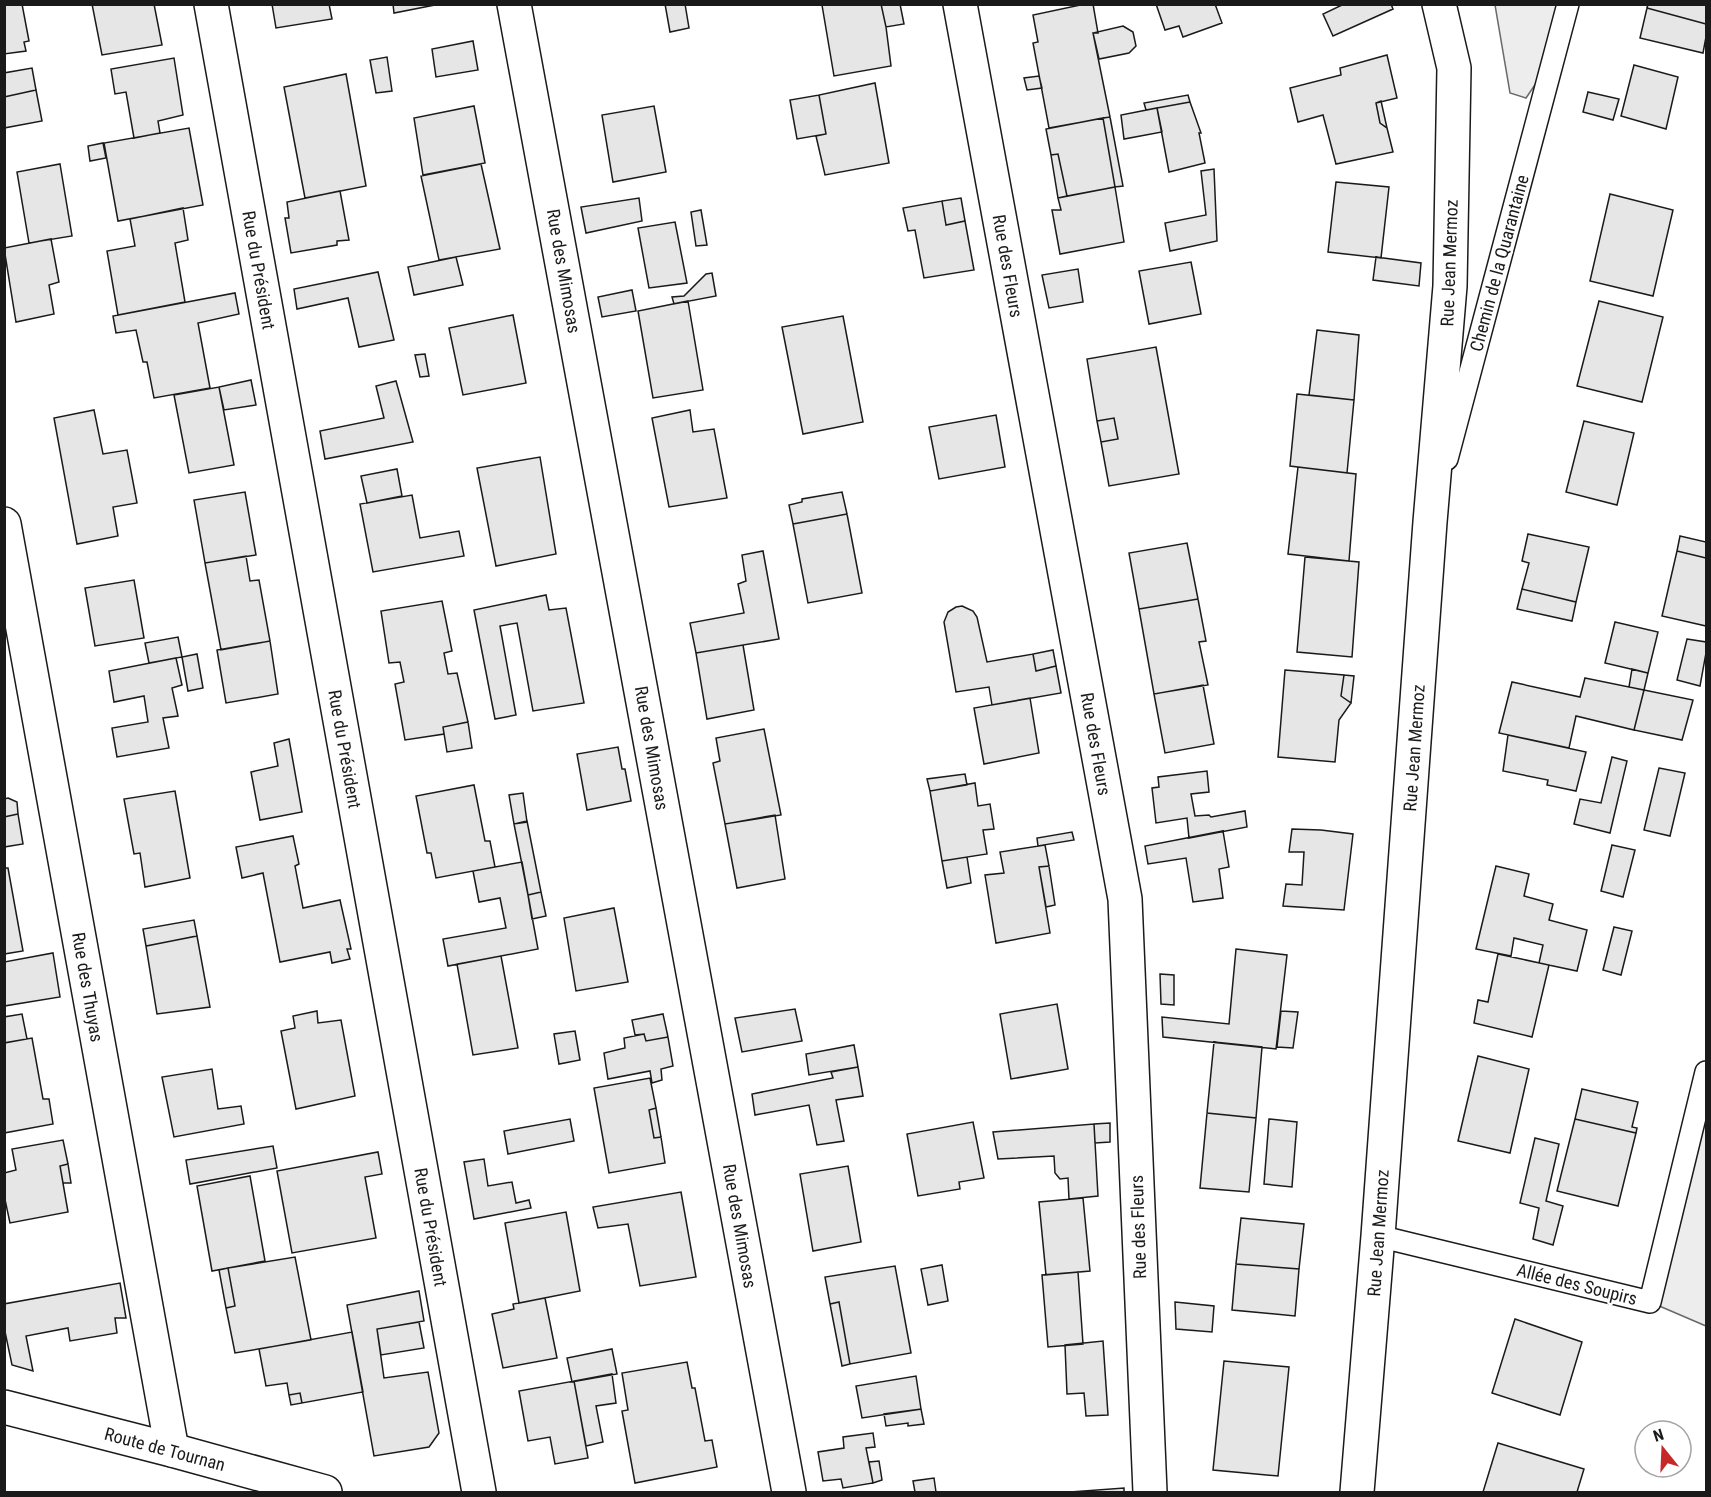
<svg xmlns="http://www.w3.org/2000/svg" width="1711" height="1497" font-family="'Roboto Condensed',sans-serif">
	<rect width="100%" height="100%" fill="#fff"/>
	<path fill="#ededed" stroke="#6a6a6a" stroke-width="1.5" d="M1495 5H1560L1541 76 1526 98 1510 93Z
		M1706 1072V1326L1650 1302Z"/>
	<path fill="#e6e6e6" stroke="#1a1a1a" stroke-width="1.5" d="M4 4H22L29 41 24 42 26 51 4 54Z
		M92 4H154L162 45 102 55Z
		M272 4H329L332 19 276 28Z
		M393 4H440L394 13Z
		M665 4H685L689 28 670 32Z
		M881 4H900L904 24 886 27Z
		M881 4 886 27 891 66 834 76 822 5Z
		M1085 4H1093L1098 33H1093L1110 117 1049 128 1033 43 1038 42 1033 15Z
		M1156 4H1215L1222 23 1183 37 1179 26 1165 30Z
		M1344 4H1391L1393 9 1333 36 1323 14Z
		M1648 4H1706V24L1647 8Z
		M1647 8 1706 24V37L1703 53 1640 38Z
		M1123 26 1133 32 1136 46 1129 53 1099 59 1093 33Z
		M473 41 478 70 436 77 432 49Z
		M1387 55 1397 98 1376 103 1380 123 1387 128 1393 152 1336 164 1323 115 1298 122 1290 88 1341 75 1340 68Z
		M387 57 392 91 376 93 370 60Z
		M174 58 183 115 158 121 160 133 134 138 126 92 115 94 111 69Z
		M1634 65 1678 77 1666 129 1621 116Z
		M32 68 36 90 4 97V73Z
		M346 74 366 186 305 198 284 87Z
		M1039 76 1042 88 1027 90 1024 78Z
		M875 83 889 163 825 175 816 136 826 134 819 95Z
		M36 90 42 121 4 128V97Z
		M1588 92 1619 99 1613 120 1583 112Z
		M819 95 826 134 797 139 790 100Z
		M1188 95 1190 102 1146 110 1144 103Z
		M1381 101 1387 128 1380 123 1376 103Z
		M1190 102 1201 133H1199L1205 163 1169 172 1157 108Z
		M474 106 485 163 423 175 414 118Z
		M654 106 666 172 613 182 602 115Z
		M1157 108 1162 132 1124 139 1121 115Z
		M1110 117 1123 186 1115 187 1103 118Z
		M1103 118 1115 187 1067 196 1058 154 1051 155 1046 129Z
		M189 128 203 205 118 221 104 143Z
		M103 143 106 158 90 161 88 146Z
		M1058 154 1067 196 1058 198 1051 155Z
		M60 164 72 236 29 243 17 172Z
		M481 164 500 249 439 260 421 176Z
		M1214 169 1217 241 1170 251 1165 223 1206 215 1201 171Z
		M1336 182 1389 187 1381 258 1328 252Z
		M1115 187 1124 242 1060 254 1052 210H1061L1058 198Z
		M340 191 349 240 337 241V245L291 253 285 218H289L287 202Z
		M1610 194 1673 210 1653 296 1590 281Z
		M639 198 642 221 586 233 581 207Z
		M961 198 965 221 946 225 942 201Z
		M942 201 946 225 965 221 974 270 924 278 915 230 908 231 903 208Z
		M183 208 188 240 175 243 185 302 118 315 107 251 135 246 130 219Z
		M701 210 707 245 696 246 691 212Z
		M675 222 687 283 649 288 638 228Z
		M51 239 59 282 49 285 54 314 16 322 4 248Z
		M456 257 463 285 414 295 408 267Z
		M1376 257 1421 263 1419 286 1373 280Z
		M1191 262 1201 314 1149 324 1139 271Z
		M1078 269 1083 302 1049 308 1042 275Z
		M378 272 394 340 359 347 348 298 297 309 294 289Z
		M712 273 716 296 674 304 672 297 684 296 706 274Z
		M632 290 636 311 602 317 598 297Z
		M235 293 239 314 198 323 210 388 154 398 147 362H143L136 330 116 333 113 316Z
		M688 301 703 390 653 398 638 311Z
		M1599 301 1663 317 1642 402 1577 386Z
		M513 315 526 383 463 395 449 328Z
		M843 316 863 422 803 434 782 327Z
		M1317 330 1359 335 1354 400 1309 395Z
		M1156 347 1179 474 1109 486 1101 442 1118 439 1114 418 1097 421 1087 359Z
		M425 354 429 376 420 377 415 355Z
		M251 380 256 405 224 410 219 387Z
		M396 381 413 442 325 459 320 431 384 418 376 386Z
		M219 387 234 465 189 473 174 395Z
		M1297 394 1354 400 1347 473 1290 466Z
		M94 410 103 454 127 450 137 503 113 507 118 536 77 544 54 418Z
		M690 410 693 432 714 429 727 498 669 507 652 418Z
		M996 415 1005 467 939 479 929 427Z
		M1114 418 1118 439 1101 442 1097 421Z
		M1584 421 1634 433 1617 505 1566 492Z
		M540 457 556 554 496 566 477 468Z
		M1298 467 1356 474 1349 561 1288 554Z
		M397 469 402 496 367 503 361 476Z
		M245 492 256 555 205 563 194 500Z
		M842 492 847 514 793 524 789 505 802 502V499Z
		M412 495 420 538 459 531 464 556 373 572 360 504Z
		M847 514 862 593 808 603 793 524Z
		M1528 534 1589 547 1576 602 1522 589 1529 563 1522 561Z
		M1680 536 1706 542V558L1677 551Z
		M1187 543 1198 599 1139 609 1129 553Z
		M763 551 779 639 696 653 690 623 744 613 738 584 746 581 742 555Z
		M1677 551 1706 558V626L1662 616Z
		M246 556 250 581 259 580 270 641 221 650 205 563Z
		M1305 557 1359 562 1352 657 1297 652Z
		M134 580 144 638 95 646 85 588Z
		M1522 589 1576 602 1572 621 1517 609Z
		M546 595 549 610 566 608 584 703 533 711 517 623 500 626 516 715 495 719 474 610Z
		M1198 599 1206 641 1199 642 1208 685 1154 694 1139 609Z
		M442 601 452 651 444 653 448 674 457 673 468 722 443 727 444 734 405 740 395 684 404 682 400 662 389 663 381 611Z
		M962 606 973 611 977 617 987 662 1033 654 1036 671 1056 666 1061 693 992 705 989 687 956 692 944 622 948 612 956 607Z
		M1615 622 1658 632 1648 673 1605 663Z
		M178 637 182 657 149 663 145 643Z
		M1687 639 1706 642V653L1700 686 1677 680Z
		M270 641 278 694 226 703 217 650Z
		M743 645 754 710 707 719 696 653Z
		M1053 650 1056 666 1036 671 1033 654Z
		M197 654 203 688 188 691 182 657Z
		M176 658 182 685 172 688 178 716 163 718 169 748 117 757 112 728 148 722 144 696 114 702 109 671Z
		M1632 669 1648 673 1644 690 1629 687Z
		M1285 670 1344 675 1341 696 1351 703 1339 720 1335 762 1278 757Z
		M1344 675 1354 676 1351 703 1341 696Z
		M1585 678 1644 690 1634 730 1576 716 1569 748 1499 733 1512 682 1580 697Z
		M1203 685 1214 744 1165 753 1154 694Z
		M1644 690 1693 700 1682 740 1634 730Z
		M1030 698 1039 753 984 764 974 708Z
		M468 722 472 748 447 752 443 727Z
		M764 729 781 815 725 824 713 763 720 761 716 738Z
		M1508 735 1586 752 1576 791 1547 785 1548 780 1503 771Z
		M289 739 302 812 260 820 251 772 278 766 274 743Z
		M618 747 622 769H625L631 801 587 810 577 754Z
		M1612 757 1627 761 1610 833 1574 824 1580 799 1601 803Z
		M1659 768 1685 773 1670 836 1644 830Z
		M1207 771 1209 792 1191 794 1195 816 1209 815 1211 817 1245 811 1247 827 1189 838 1187 818 1156 823 1152 788 1159 787 1158 777Z
		M965 774 967 785 930 791 927 779Z
		M975 783 978 806 990 804 994 829 983 830 987 854 942 861 930 791Z
		M474 785 485 841H490L495 867 436 878 431 853H427L416 796Z
		M175 791 190 878 145 887 140 853 134 854 124 799Z
		M523 793 527 822 514 824 509 795Z
		M8 798 17 802 18 814 4 817V799Z
		M18 814 23 844 4 847V817Z
		M775 815 785 879 737 888 725 824Z
		M527 821 541 892 528 895 514 824Z
		M1292 829 1321 830 1353 834 1344 910 1283 906 1286 884 1302 885 1304 852H1289Z
		M1223 831 1229 867 1219 869 1223 898 1193 902 1186 858 1148 864 1145 846Z
		M1072 832 1074 840 1038 846 1037 838Z
		M293 836 299 864 295 866 303 908 340 900 351 949H347L350 959 332 963 330 952 280 962 263 873 242 878 236 847Z
		M1045 845 1049 866 1039 867 1050 933 996 943 985 875 1004 873 1000 852Z
		M1612 845 1635 850 1623 897 1601 891Z
		M967 857 971 883 947 888 942 861Z
		M522 862 538 949 448 966 443 939 506 928 500 898 479 902 473 871Z
		M1049 866 1055 905 1046 907 1039 867Z
		M1496 866 1529 874 1524 896 1553 904 1549 920 1587 930 1577 971 1539 963 1543 945 1514 938 1511 956 1476 949Z
		M4 868H8L23 951 4 954Z
		M541 892 546 916 532 919 528 895Z
		M614 908 628 982 576 991 564 918Z
		M194 920 197 936 146 946 143 929Z
		M1614 927 1632 931 1621 975 1603 970Z
		M197 936 210 1007 157 1014 146 946Z
		M1236 949 1287 955 1276 1049 1163 1037 1162 1017 1229 1024Z
		M53 953 60 997 4 1006V962Z
		M1498 954 1549 965 1532 1037 1474 1023 1478 1000 1488 1002Z
		M501 956 518 1048 473 1055 457 964Z
		M1160 974 1174 975V1005L1161 1004Z
		M1057 1004 1068 1069 1011 1079 1000 1014Z
		M795 1009 802 1041 742 1052 735 1018Z
		M317 1011 318 1023 341 1020 355 1096 296 1109 281 1031 295 1028 293 1016Z
		M1281 1011 1298 1012 1293 1048 1277 1047Z
		M22 1014 27 1039 4 1043V1017Z
		M663 1014 668 1037 646 1041 644 1034 635 1035 632 1020Z
		M575 1031 580 1060 559 1064 554 1034Z
		M644 1034 646 1041 668 1037 673 1066 661 1069 662 1080 652 1083 650 1071 608 1079 604 1053 625 1048 624 1038Z
		M32 1038 43 1099H49L53 1124 4 1133V1043Z
		M1214 1042 1262 1047 1256 1118 1207 1113Z
		M854 1045 858 1067 809 1075 806 1054Z
		M1478 1056 1529 1069 1510 1153 1458 1141Z
		M858 1067 863 1096 836 1100 844 1141 817 1145 809 1105 755 1115 752 1094 833 1078 831 1072Z
		M212 1069 218 1109 241 1106 244 1124 174 1137 162 1077Z
		M650 1078 656 1108 649 1110 654 1138 661 1137 665 1163 609 1173 594 1088Z
		M1582 1089 1638 1102 1632 1127 1637 1128 1636 1133 1575 1119Z
		M656 1108 661 1137 654 1138 649 1110Z
		M1207 1113 1256 1118 1249 1192 1200 1188Z
		M570 1119 574 1141 508 1154 504 1131Z
		M1269 1119 1297 1122 1292 1187 1264 1184Z
		M1575 1119 1636 1133 1618 1206 1557 1191Z
		M973 1122 984 1178 959 1182 960 1189 918 1196 907 1134Z
		M1110 1123V1142L1095 1143 1094 1124Z
		M1094 1124 1098 1196 1069 1199 1068 1178 1060 1179 1055 1173 1054 1156 998 1159 993 1132Z
		M1535 1138 1559 1144 1546 1201 1563 1206 1553 1245 1533 1239 1539 1208 1520 1203Z
		M63 1140 68 1164 60 1166 68 1212 10 1223 4 1195V1173L16 1170 12 1149Z
		M273 1146 277 1168 190 1184 186 1160Z
		M378 1152 382 1174 365 1177 376 1238 292 1253 277 1171Z
		M484 1159 488 1186 512 1182 516 1203 529 1200 531 1208 474 1219 464 1162Z
		M68 1164 71 1183H63L60 1166Z
		M848 1166 861 1242 813 1251 800 1174Z
		M250 1176 265 1261 212 1271 197 1186Z
		M681 1192 696 1277 640 1286 628 1224 598 1228 593 1207Z
		M1083 1198 1090 1271 1046 1275 1039 1202Z
		M566 1212 580 1291 519 1303 505 1223Z
		M1241 1218 1304 1224 1299 1269 1236 1264Z
		M295 1257 311 1340 235 1353 226 1308 235 1306 228 1268Z
		M1236 1264 1299 1269 1295 1316 1232 1310Z
		M942 1265 948 1301 928 1305 921 1269Z
		M895 1266 911 1353 850 1364 839 1302 830 1304 825 1277Z
		M228 1268 235 1306 226 1308 219 1270Z
		M1078 1272 1083 1344 1048 1347 1042 1275Z
		M120 1283 126 1318H115L117 1333 70 1341 68 1328 26 1336 33 1371 12 1365 4 1327V1304Z
		M419 1291 424 1321 377 1329 384 1378 428 1372 439 1433 429 1447 374 1456 347 1305Z
		M545 1298 557 1358 503 1368 492 1314 514 1309 513 1304Z
		M839 1302 850 1364 842 1366 830 1304Z
		M1175 1302 1214 1306 1212 1332 1176 1329Z
		M1515 1319 1582 1342 1560 1415 1492 1393Z
		M419 1322 424 1348 381 1355 377 1329Z
		M352 1332 363 1392 302 1403 300 1393 289 1395 287 1383 266 1386 259 1349Z
		M1103 1341 1108 1415 1086 1416 1084 1393 1067 1394 1065 1345Z
		M612 1349 617 1374 572 1382 567 1358Z
		M1224 1361 1289 1367 1278 1476 1213 1470Z
		M687 1362 692 1388H695L705 1441 712 1440 717 1467 635 1483 622 1411 628 1410 622 1373Z
		M612 1374 616 1403 596 1406 603 1442 586 1446 574 1381Z
		M916 1376 921 1409 862 1418 856 1386Z
		M574 1381 588 1458 555 1464 550 1437 528 1441 519 1391Z
		M300 1393 302 1403 291 1405 289 1395Z
		M921 1409 924 1424 908 1426V1423L886 1426 884 1414Z
		M873 1433 875 1447 866 1448 873 1483 843 1488 841 1479 823 1481 818 1452 844 1448 843 1437Z
		M1498 1443 1584 1469 1577 1492H1483Z
		M879 1461 882 1480 873 1483 869 1462Z
		M934 1478 936 1492H915L913 1481Z
		M1124 1488V1492H1070Z"/>
	<g fill="none" stroke-linecap="round" stroke-linejoin="round">
		<defs>
			<path id="service" d="M1447 459 1568 4
				M1378 1236 1650 1302 1706 1072"/>
			<path id="minor" d="M211 4 479 1492
				M514 4 789 1492
				M960 4 1125 899 1150 1492
				M4 524 172 1450
				M1357 1492 1378 1236 1430 522 1450 286 1454 68 1439 4"/>
			<path id="secondary" d="M4 1407 172 1450 325 1492"/>
		</defs>
		<use href="#service" stroke="#1a1a1a" stroke-width="24"/>
		<use href="#minor" stroke="#1a1a1a" stroke-width="36"/>
		<use href="#secondary" stroke="#1a1a1a" stroke-width="36"/>
		<use href="#service" stroke="#fff" stroke-width="21"/>
		<use href="#minor" stroke="#fff" stroke-width="33"/>
		<use href="#secondary" stroke="#fff" stroke-width="33"/>
	</g>
	<g text-anchor="middle" dominant-baseline="central" stroke-width="4.5" stroke-linejoin="round" paint-order="stroke">
		<g font-size="18" fill="#1a1a1a" stroke="#fff">
			<text transform="translate(1449 263) rotate(-88)">Rue Jean Mermoz</text>
			<text transform="translate(1499 263) rotate(-75)">Chemin de la Quarantaine</text>
			<text transform="translate(1008 266) rotate(80)">Rue des Fleurs</text>
			<text transform="translate(259 270) rotate(80)">Rue du Président</text>
			<text transform="translate(564 271) rotate(80)">Rue des Mimosas</text>
			<text transform="translate(1096 744) rotate(80)">Rue des Fleurs</text>
			<text transform="translate(652 748) rotate(80)">Rue des Mimosas</text>
			<text transform="translate(1414 748) rotate(-86)">Rue Jean Mermoz</text>
			<text transform="translate(345 749) rotate(80)">Rue du Président</text>
			<text transform="translate(88 987) rotate(80)">Rue des Thuyas</text>
			<text transform="translate(740 1226) rotate(80)">Rue des Mimosas</text>
			<text transform="translate(431 1227) rotate(80)">Rue du Président</text>
			<text transform="translate(1138 1227) rotate(-92)">Rue des Fleurs</text>
			<text transform="translate(1378 1233) rotate(-86)">Rue Jean Mermoz</text>
			<text transform="translate(1577 1284) rotate(14)">Allée des Soupirs</text>
			<text transform="translate(165 1449) rotate(15)">Route de Tournan</text>
		</g>
	</g>
	<rect width="1711" height="1497" fill="none" stroke="#1a1a1a" stroke-width="12"/>
	<g transform="translate(1663 1449) rotate(342)"><circle r="28" fill="#ffffff" stroke="#a3a3a3" stroke-width="1.5"/>
	<path d="M0-4.5L10 22L0 15L-10 22Z" fill="#c62828"/>
	<text y="-9" font-size="16" font-weight="bold" text-anchor="middle" fill="#1a1a1a">N</text>
	</g>
</svg>
